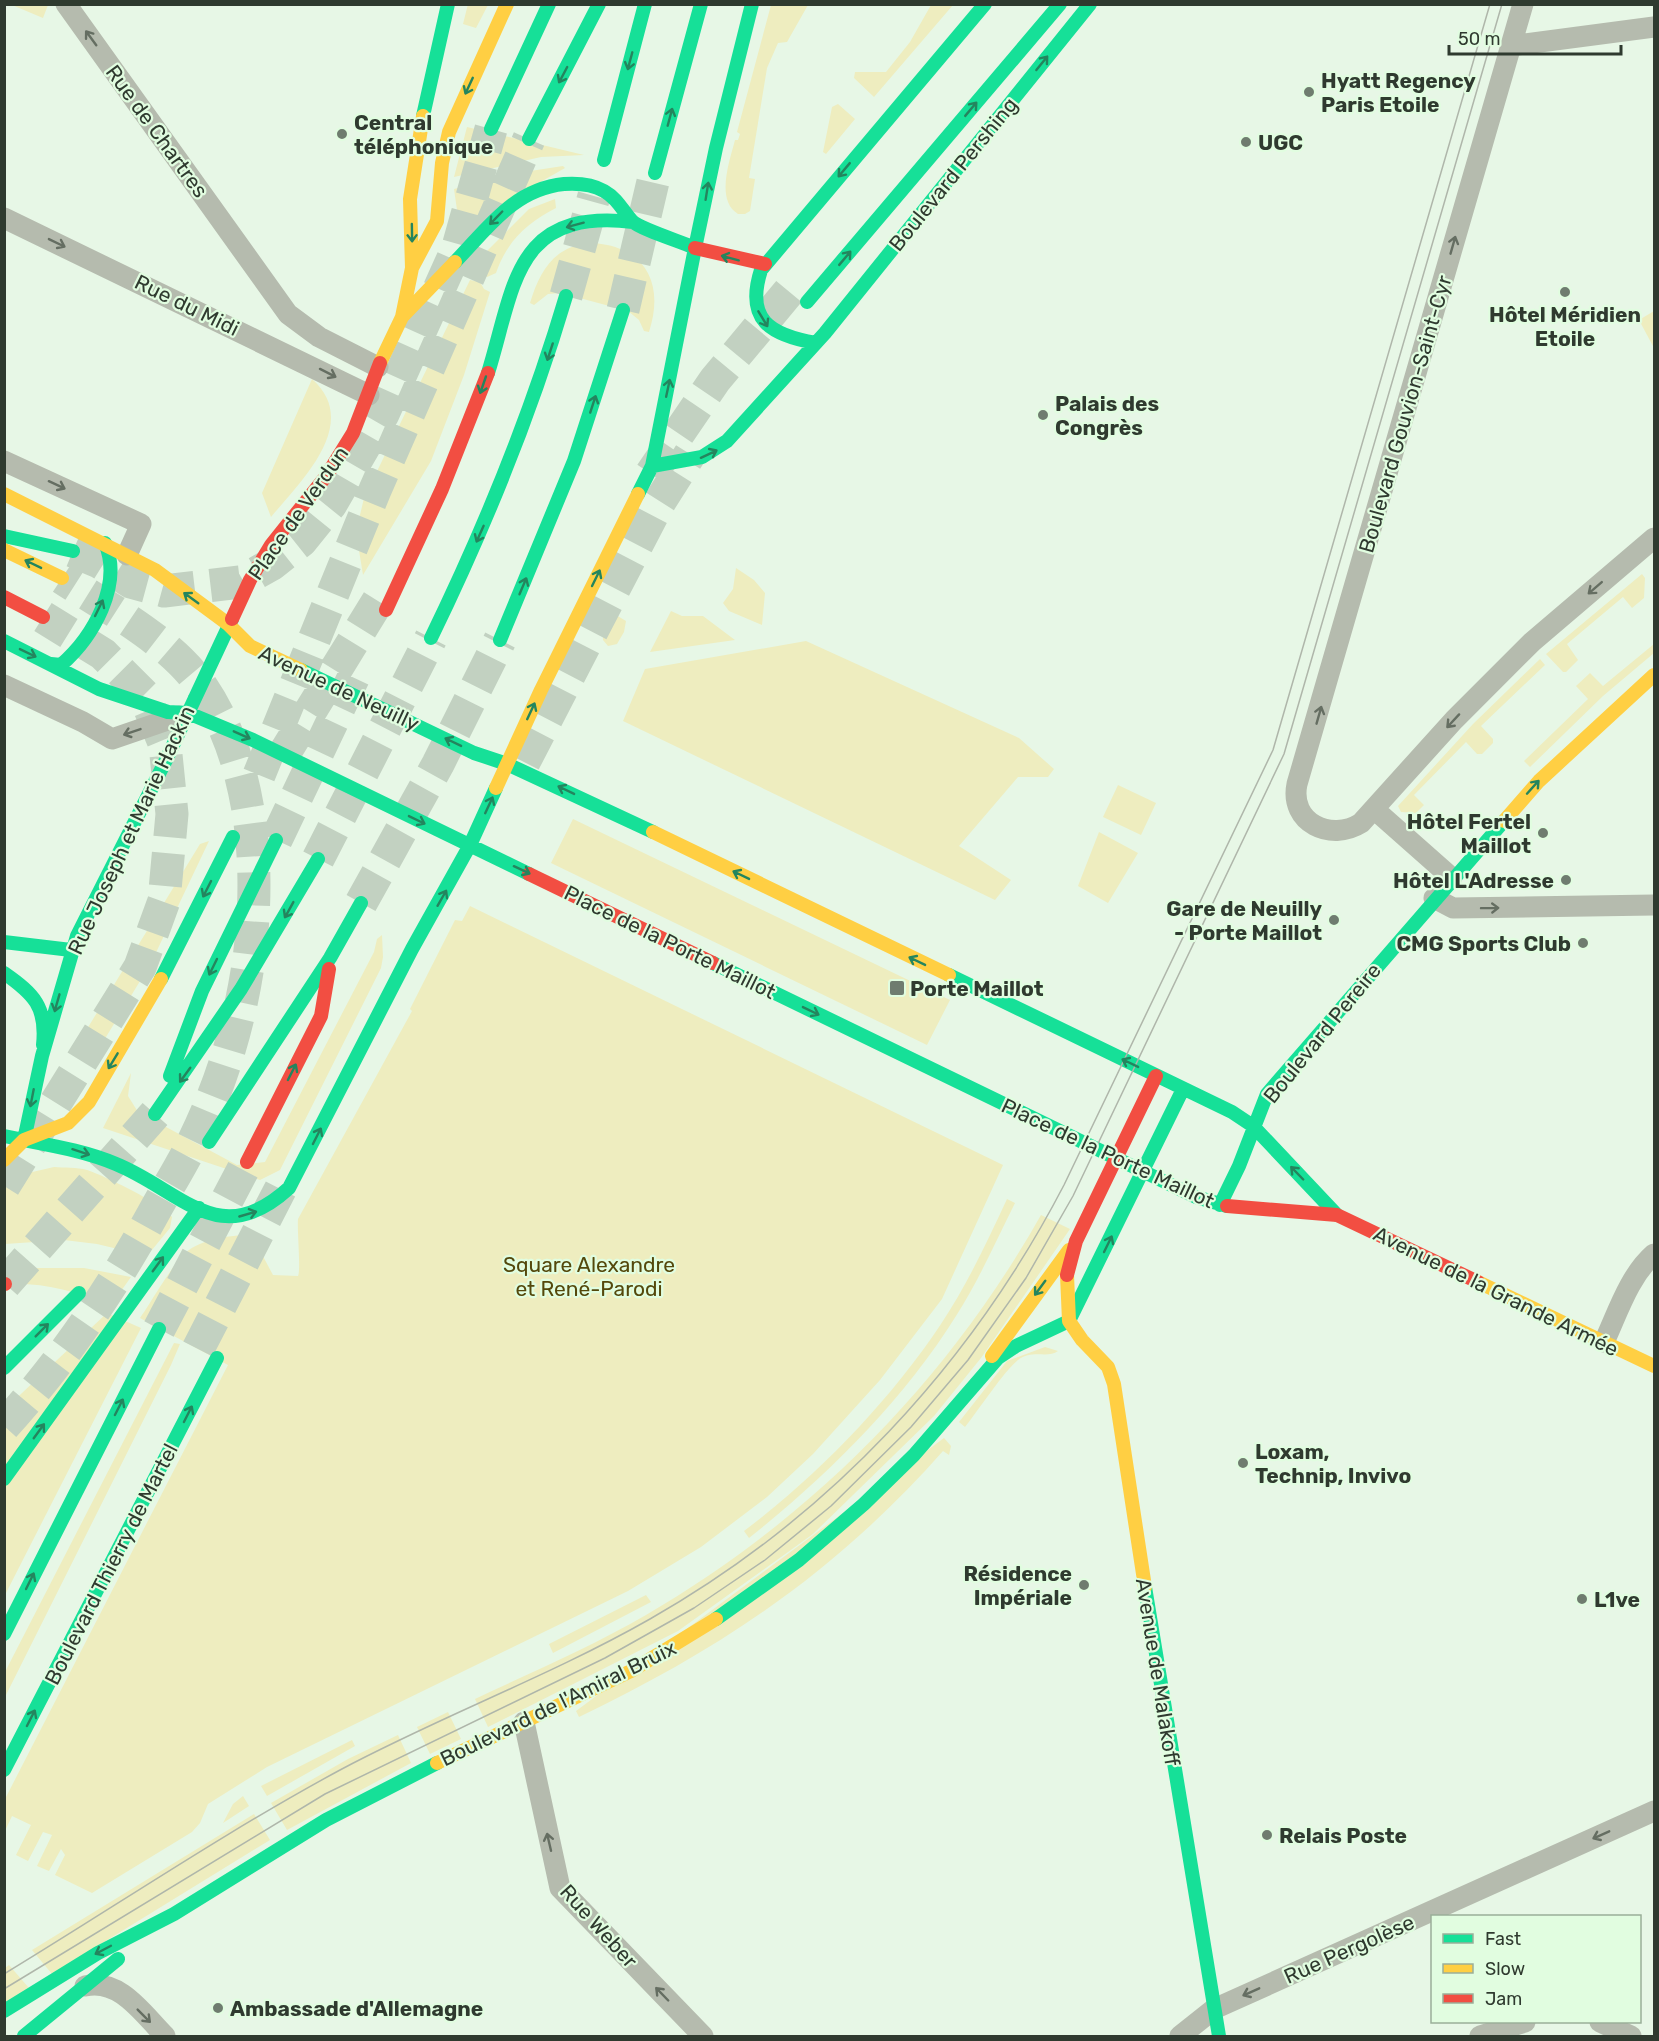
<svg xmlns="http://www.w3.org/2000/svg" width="1659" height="2041" font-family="Rubik,sans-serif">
	<rect width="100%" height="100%" fill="#e7f7e6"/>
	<path fill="#eeedbf" d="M468 4 488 5 476 28 463 24Z
		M12 5H48L43 18Z
		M771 5H808L787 42 778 43 767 68 749 178 755 179 750 211 745 214H738C715 200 730 160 735 140H738L740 134 737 132Z
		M931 5H953L874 97 854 78 855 72H886L910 42Z
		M838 104 855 119 826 154 823 152 832 107Z
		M467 127 584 155 541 157 454 177Z
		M563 166 565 168 474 220H465L457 210 454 189 511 174Z
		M555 199 556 208C527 223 507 241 496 273L487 277 473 273 479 259 529 209Z
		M592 243C645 246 665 283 649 332L644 331 639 320 628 311 561 293 548 294 534 305 530 303C540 270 555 245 592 243Z
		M470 280 480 282 484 289 490 292 464 375 431 461 363 575 356 532 364 498Z
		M1654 311V348L1639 320Z
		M312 379C362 423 301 481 271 517L262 493Z
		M736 568 754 580 765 593 762 625 729 611 723 603 733 589Z
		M1642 574 1645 578 1644 598 1632 608 1623 597 1567 644 1578 660 1566 672H1563L1546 654Z
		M671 611 682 616H703L735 640 650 652Z
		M616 615 626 621 624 632 617 644 608 646 603 640C602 630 607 619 616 615Z
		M806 641 1019 738 1054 769 1048 777H1018L959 846 1011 880 995 900 623 721 645 669Z
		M1654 644V653L1603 696 1530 767 1524 761 1588 699 1576 686 1590 673 1603 686Z
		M1540 659 1545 665 1481 726 1493 739V743L1482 754H1477L1466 742 1414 795 1424 805 1416 813 1401 812 1398 806 1473 724Z
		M1118 785 1156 803 1141 835 1103 817Z
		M573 819 950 1000 927 1045 551 863Z
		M1099 832 1138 853 1108 903 1078 886Z
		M209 841 151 963 92 1060 76 1047 200 844Z
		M470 906 1003 1165 942 1299 880 1380 813 1454 767 1497 701 1547 628 1591 267 1767 208 1804 200 1823 192 1832 92 1893 55 1875 65 1855 61 1849 49 1871 37 1866 52 1835 43 1832 28 1861 16 1855 31 1825 12 1816 5 1831V1799L228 1365 140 1318C151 1303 175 1259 189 1250 206 1238 231 1236 251 1234L273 1275 298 1276C301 1270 297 1231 298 1219L412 1011 410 1009 455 920 462 921Z
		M382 935 383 957 381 968 280 1170 260 1180 103 1128 131 1073 128 1096 138 1112 237 1165 265 1162 374 952 377 939Z
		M54 1167C64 1168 77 1167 87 1170 103 1175 163 1204 172 1217L170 1228 147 1256 97 1244 64 1240 5 1244 4 1184 28 1173Z
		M1007 1199 1015 1203C996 1241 979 1280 956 1316 903 1401 827 1476 749 1538L744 1531C818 1475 889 1402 941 1324 967 1285 987 1242 1007 1199Z
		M1041 1215 1070 1229 981 1358 934 1416 813 1534 678 1631 488 1727 475 1699C532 1672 591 1647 646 1615 812 1518 946 1383 1041 1215Z
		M5 1268H84L131 1277 111 1305C75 1291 43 1282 5 1284Z
		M107 1313 141 1328 5 1595V1409Z
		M174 1343 180 1344 171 1365 5 1697V1672Z
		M1045 1347 1058 1351C1048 1359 1032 1349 1018 1360 1004 1371 978 1411 965 1427L959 1422 1007 1361Z
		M944 1438 951 1446 949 1455 943 1451C837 1571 723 1648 579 1717L576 1711Z
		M646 1595 651 1602 553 1653 549 1644Z
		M448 1712 461 1739 430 1754 417 1727Z
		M398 1735 411 1763 287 1830 271 1803 348 1759Z
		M352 1740 355 1746 267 1796 261 1786Z
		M243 1796 249 1806 223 1823 233 1804Z
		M254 1814 270 1840 52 1974 32 1950Z
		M9 1965 29 1988 5 2003V1968Z"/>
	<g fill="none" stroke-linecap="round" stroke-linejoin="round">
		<path stroke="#c2d1c1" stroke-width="33" stroke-dasharray="33 16" stroke-linecap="butt" d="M651 474 715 380 791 289
			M524 762 657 506 690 454
			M198 1349 281 1188"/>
		<path stroke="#c2d1c1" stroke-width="33" stroke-dasharray="33 16" stroke-linecap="butt" d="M566 296 594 196
			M623 310 655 173
			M73 551 99 562 131 582 164 591 240 582 272 564 301 541 331 504 383 414 458 247 491 129
			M284 754 378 601
			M259 775 375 490 529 139
			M276 840 356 672
			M318 859 431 638
			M361 903 438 764 500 640
			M4 1186 140 967 164 901 172 814 165 745 144 695 103 654 43 617
			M5 1284 155 1114
			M159 1329 247 1162
			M4 1426C62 1362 112 1289 153 1214 166 1190 180 1168 192 1144 240 1048 264 930 250 823 243 773 229 726 200 684 169 640 106 607 62 578"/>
		<path stroke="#b5bbae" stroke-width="21" d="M66 4 288 314 319 337 378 367
			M1523 4 1297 784C1289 823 1331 842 1361 823L1454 720 1532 642 1654 538
			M1510 46 1654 27
			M4 218 369 395
			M4 461 141 524 127 555
			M4 685 83 722 112 739 179 716
			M1374 809 1452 878
			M1434 898 1453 908 1654 905
			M1604 1342C1618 1312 1629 1276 1654 1254
			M524 1722 560 1888 703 2036
			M85 1986C120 1978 143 2014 165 2036
			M1600 2022 1631 2036
			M1180 2036 1214 2009 1654 1811
			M1480 2036 1525 2022"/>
		<path stroke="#16e098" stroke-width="14" d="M423 116 448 4
			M491 129 549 4
			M529 139 599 4
			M604 160 645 4
			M655 173 701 4
			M695 248 716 148 752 4
			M455 262C488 228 514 189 564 184 578 183 592 184 604 191 618 199 622 210 632 221 640 229 682 242 695 248L652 466 638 494
			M807 302 1060 4
			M816 343C770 335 745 320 761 270L985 4
			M488 373C515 286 514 208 633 222
			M652 466 702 457 727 441 825 333 1090 4
			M4 536 73 551
			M431 638C485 527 531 414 566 296
			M500 640 574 461 623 310
			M4 641 99 689 168 712 188 713 253 740 529 874
			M51 664 61 665C93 637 123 585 105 543
			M301 670 474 753 507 764 653 832
			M4 942 71 950
			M713 963 1196 1197 1227 1206
			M4 973C34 994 47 1007 43 1045
			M949 975 1232 1112 1253 1126 1337 1215
			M161 979 233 837
			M170 1076 202 991 276 840
			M155 1114 241 989 318 859
			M4 1136C41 1144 81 1149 116 1164 182 1191 219 1252 289 1188L412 949 470 845 496 788
			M24 1140 42 1056 77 936 167 758 232 619
			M209 1142 330 958 361 903
			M1220 1205 1239 1166 1267 1094 1504 821
			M4 1368 79 1293
			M4 1479 199 1208
			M1145 1587 1219 2036
			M716 1619 799 1560 864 1504 914 1455 998 1358 1016 1346 1069 1321 1183 1089
			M4 1634 159 1329
			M4 1770 217 1358
			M4 2011 98 1953 174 1914 326 1820 437 1763
			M24 2036 118 1959"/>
		<path stroke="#ffcf43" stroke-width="14" d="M412 268 437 221 442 163 449 132 507 4
			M402 317 455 262
			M380 363 402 317 412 268 410 199 423 116
			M4 494 155 570 228 624 250 646 301 670
			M4 550 62 578
			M496 788 541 690 638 494
			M1504 821 1539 781 1654 675
			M653 832 949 975
			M4 1160 24 1140 68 1123 89 1102 161 979
			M1067 1275 1069 1321 1082 1340 1108 1367 1114 1384 1145 1587
			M1478 1282 1654 1366
			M992 1356 1069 1250
			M437 1763 631 1671 716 1619"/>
		<path stroke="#f24e42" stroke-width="14" d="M695 248 765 264
			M4 597 43 617
			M386 610 442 489 488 373
			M232 619 250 580 271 545 327 475 353 433 380 363
			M529 874 713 963
			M247 1162 321 1016 329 969
			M1227 1206 1337 1215 1478 1282
			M1067 1275 1076 1241 1156 1076
			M4 1284H5"/>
		<path stroke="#afb6aa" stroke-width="1.5" d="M4 1974C116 1906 225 1832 340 1770 441 1716 550 1676 650 1619 828 1518 970 1366 1064 1185L1273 750 1490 4
			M4 1989 325 1794 605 1658 694 1608 765 1560 831 1506 911 1427 968 1360 1026 1278 1073 1196 1284 754 1502 4"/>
	</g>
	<defs><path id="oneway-shaft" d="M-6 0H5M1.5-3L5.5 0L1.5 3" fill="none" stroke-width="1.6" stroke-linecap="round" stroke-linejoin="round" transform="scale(1.5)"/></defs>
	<g stroke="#656e62">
		<use href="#oneway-shaft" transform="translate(91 38) rotate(-126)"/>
		<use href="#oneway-shaft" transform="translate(57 243) rotate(26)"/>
		<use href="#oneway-shaft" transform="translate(1453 245) rotate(-74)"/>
		<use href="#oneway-shaft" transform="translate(328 373) rotate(27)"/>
		<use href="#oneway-shaft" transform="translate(57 485) rotate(25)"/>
		<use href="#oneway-shaft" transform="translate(1595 588) rotate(139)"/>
		<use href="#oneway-shaft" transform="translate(1319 715) rotate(-74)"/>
		<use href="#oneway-shaft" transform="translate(1453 721) rotate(133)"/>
		<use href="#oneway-shaft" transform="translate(132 732) rotate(161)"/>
		<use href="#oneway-shaft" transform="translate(1490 908) rotate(-1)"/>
		<use href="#oneway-shaft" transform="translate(1601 1835) rotate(156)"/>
		<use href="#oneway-shaft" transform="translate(549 1842) rotate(-103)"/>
		<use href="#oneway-shaft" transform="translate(1251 1992) rotate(156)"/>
		<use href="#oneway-shaft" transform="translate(662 1994) rotate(-134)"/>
		<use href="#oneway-shaft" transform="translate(144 2016) rotate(45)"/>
	</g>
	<g stroke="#24855e">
		<use href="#oneway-shaft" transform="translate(630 61) rotate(105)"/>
		<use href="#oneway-shaft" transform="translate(1042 63) rotate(-51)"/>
		<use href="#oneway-shaft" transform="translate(563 75) rotate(118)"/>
		<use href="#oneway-shaft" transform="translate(469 86) rotate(115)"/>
		<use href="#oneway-shaft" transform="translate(971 109) rotate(-50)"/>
		<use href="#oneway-shaft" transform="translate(670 117) rotate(-75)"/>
		<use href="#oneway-shaft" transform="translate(844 170) rotate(130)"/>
		<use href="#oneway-shaft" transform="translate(707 191) rotate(-81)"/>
		<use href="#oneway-shaft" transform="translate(496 218) rotate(134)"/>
		<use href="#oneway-shaft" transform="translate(575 225) rotate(165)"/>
		<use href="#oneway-shaft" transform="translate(412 233) rotate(89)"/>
		<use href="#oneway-shaft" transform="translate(730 258) rotate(-165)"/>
		<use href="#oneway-shaft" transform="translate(845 258) rotate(-50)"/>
		<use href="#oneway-shaft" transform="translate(763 319) rotate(59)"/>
		<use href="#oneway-shaft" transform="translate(550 352) rotate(108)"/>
		<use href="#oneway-shaft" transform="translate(483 385) rotate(109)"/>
		<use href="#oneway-shaft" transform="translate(668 388) rotate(-78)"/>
		<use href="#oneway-shaft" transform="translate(593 404) rotate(-72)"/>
		<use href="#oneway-shaft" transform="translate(709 454) rotate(-25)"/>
		<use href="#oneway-shaft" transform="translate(480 534) rotate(114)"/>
		<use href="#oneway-shaft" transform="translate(33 564) rotate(-154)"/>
		<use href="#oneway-shaft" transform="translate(596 578) rotate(-64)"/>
		<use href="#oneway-shaft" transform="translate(523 586) rotate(-67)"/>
		<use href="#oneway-shaft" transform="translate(191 598) rotate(-144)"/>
		<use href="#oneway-shaft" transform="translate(99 608) rotate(-64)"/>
		<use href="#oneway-shaft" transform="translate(28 653) rotate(26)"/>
		<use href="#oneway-shaft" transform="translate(531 711) rotate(-65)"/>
		<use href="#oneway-shaft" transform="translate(242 735) rotate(24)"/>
		<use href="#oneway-shaft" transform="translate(453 742) rotate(-154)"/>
		<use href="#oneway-shaft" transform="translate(1533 787) rotate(-48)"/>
		<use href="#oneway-shaft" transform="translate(566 790) rotate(-154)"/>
		<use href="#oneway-shaft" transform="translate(489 805) rotate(-65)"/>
		<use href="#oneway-shaft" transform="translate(417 820) rotate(26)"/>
		<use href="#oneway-shaft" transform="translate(522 870) rotate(25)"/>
		<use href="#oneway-shaft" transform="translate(741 875) rotate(-154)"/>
		<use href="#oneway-shaft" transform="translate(207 889) rotate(117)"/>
		<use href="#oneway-shaft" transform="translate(442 898) rotate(-60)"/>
		<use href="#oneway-shaft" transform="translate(289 910) rotate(119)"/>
		<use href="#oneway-shaft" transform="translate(917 961) rotate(-154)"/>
		<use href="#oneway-shaft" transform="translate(213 967) rotate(116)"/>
		<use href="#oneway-shaft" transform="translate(57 1003) rotate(106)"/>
		<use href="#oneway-shaft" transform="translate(811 1011) rotate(26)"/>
		<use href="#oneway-shaft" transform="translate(113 1061) rotate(121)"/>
		<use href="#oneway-shaft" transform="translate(1130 1063) rotate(-154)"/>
		<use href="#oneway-shaft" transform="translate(292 1072) rotate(-63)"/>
		<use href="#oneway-shaft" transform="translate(185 1075) rotate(126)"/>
		<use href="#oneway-shaft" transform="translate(32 1098) rotate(101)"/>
		<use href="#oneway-shaft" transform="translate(317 1136) rotate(-63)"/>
		<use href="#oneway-shaft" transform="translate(81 1152) rotate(18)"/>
		<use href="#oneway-shaft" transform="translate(1297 1173) rotate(-134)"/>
		<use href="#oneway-shaft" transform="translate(248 1214) rotate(-16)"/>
		<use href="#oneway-shaft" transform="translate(1108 1244) rotate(-64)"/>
		<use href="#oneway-shaft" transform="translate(158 1264) rotate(-54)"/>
		<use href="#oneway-shaft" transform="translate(1040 1288) rotate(126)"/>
		<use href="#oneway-shaft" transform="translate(42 1330) rotate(-45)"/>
		<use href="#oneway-shaft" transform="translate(119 1407) rotate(-63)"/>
		<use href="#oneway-shaft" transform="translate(188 1414) rotate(-63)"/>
		<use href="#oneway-shaft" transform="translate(39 1431) rotate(-54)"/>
		<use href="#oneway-shaft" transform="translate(30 1581) rotate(-64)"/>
		<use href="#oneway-shaft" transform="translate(31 1718) rotate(-63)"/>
		<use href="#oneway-shaft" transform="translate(103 1950) rotate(152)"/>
	</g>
	<g fill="#6f7c6f" stroke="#e1fde0" stroke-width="2">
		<circle cx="1309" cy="92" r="6"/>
		<circle cx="342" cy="134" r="6"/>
		<circle cx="1246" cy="142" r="6"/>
		<circle cx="1565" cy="292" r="6"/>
		<circle cx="1043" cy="415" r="6"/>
		<circle cx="1543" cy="833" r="6"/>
		<circle cx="1566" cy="880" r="6"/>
		<circle cx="1334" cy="920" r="6"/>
		<circle cx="1583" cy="943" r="6"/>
		<rect x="889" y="980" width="16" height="16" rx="3"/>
		<circle cx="1243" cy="1463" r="6"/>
		<circle cx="1084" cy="1585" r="6"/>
		<circle cx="1582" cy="1599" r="6"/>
		<circle cx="1267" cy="1835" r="6"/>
		<circle cx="218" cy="2008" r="6"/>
	</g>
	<g text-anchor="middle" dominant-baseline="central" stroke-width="4.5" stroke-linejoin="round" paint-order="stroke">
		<g font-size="21" font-weight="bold" fill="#2f3a2f" stroke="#e1fde0" text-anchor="start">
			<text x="1321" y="80">Hyatt Regency<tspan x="1321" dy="24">Paris Etoile</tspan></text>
			<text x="354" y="122">Central<tspan x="354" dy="24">téléphonique</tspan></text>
			<text x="1258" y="142">UGC</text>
			<text x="1565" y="314" text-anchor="middle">Hôtel Méridien<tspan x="1565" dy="24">Etoile</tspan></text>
			<text x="1055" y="403">Palais des<tspan x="1055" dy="24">Congrès</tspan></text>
			<text x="1531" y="821" text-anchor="end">Hôtel Fertel<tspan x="1531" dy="24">Maillot</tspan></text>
			<text x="1554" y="880" text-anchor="end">Hôtel L'Adresse</text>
			<text x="1322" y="908" text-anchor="end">Gare de Neuilly<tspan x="1322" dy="24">- Porte Maillot</tspan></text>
			<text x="1571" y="943" text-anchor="end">CMG Sports Club</text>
			<text x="910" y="988">Porte Maillot</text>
			<text x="1255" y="1451">Loxam,<tspan x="1255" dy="24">Technip, Invivo</tspan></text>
			<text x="1072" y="1573" text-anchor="end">Résidence<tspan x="1072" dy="24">Impériale</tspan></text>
			<text x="1594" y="1599">L1ve</text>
			<text x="1279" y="1835">Relais Poste</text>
			<text x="230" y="2008">Ambassade d'Allemagne</text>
		</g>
		<g font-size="21" fill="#2f3a2f" stroke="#e1fde0">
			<text transform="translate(157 131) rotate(54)">Rue de Chartres</text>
			<text transform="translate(953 174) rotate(-51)">Boulevard Pershing</text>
			<text transform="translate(187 305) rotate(26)">Rue du Midi</text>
			<text transform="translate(1405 414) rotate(-74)">Boulevard Gouvion-Saint-Cyr</text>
			<text transform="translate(298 513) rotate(-55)">Place de Verdun</text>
			<text transform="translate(339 688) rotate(25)">Avenue de Neuilly</text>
			<text transform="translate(131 830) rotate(-65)">Rue Joseph et Marie Hackin</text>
			<text transform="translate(670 942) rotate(26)">Place de la Porte Maillot</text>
			<text transform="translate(1322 1033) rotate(-51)">Boulevard Pereire</text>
			<text transform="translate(1108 1153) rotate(25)">Place de la Porte Maillot</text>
			<text transform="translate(1496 1291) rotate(26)">Avenue de la Grande Armée</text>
			<text transform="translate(111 1564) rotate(-63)">Boulevard Thierry de Martel</text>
			<text transform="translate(1158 1672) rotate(81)">Avenue de Malakoff</text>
			<text transform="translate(558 1703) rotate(-26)">Boulevard de l'Amiral Bruix</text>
			<text transform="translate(599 1926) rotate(48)">Rue Weber</text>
			<text transform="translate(1349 1949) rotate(-24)">Rue Pergolèse</text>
		</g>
		<g font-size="21" fill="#54480b" stroke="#e1fde0">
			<text x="589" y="1264">Square Alexandre<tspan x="589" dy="24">et René-Parodi</tspan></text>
		</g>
	</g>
	<rect width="1659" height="2041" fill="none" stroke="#2f3a2f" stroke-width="12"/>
	<rect x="1431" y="1915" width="210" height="108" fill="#e1fde0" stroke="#9aaf99" stroke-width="1.5"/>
	<rect x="1443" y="1934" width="30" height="9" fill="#16e098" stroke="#9aaf99" stroke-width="1.5"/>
	<text x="1485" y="1945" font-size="18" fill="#2f3a2f">Fast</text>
	<rect x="1443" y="1964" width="30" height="9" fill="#ffcf43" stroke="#9aaf99" stroke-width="1.5"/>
	<text x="1485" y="1975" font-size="18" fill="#2f3a2f">Slow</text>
	<rect x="1443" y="1994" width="30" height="9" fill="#f24e42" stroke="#9aaf99" stroke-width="1.5"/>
	<text x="1485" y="2005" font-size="18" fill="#2f3a2f">Jam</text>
	<path d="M1449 45v9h172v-9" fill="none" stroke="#2f3a2f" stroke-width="3"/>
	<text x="1458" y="45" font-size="18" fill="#2f3a2f" stroke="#e1fde0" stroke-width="4.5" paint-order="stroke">50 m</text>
</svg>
